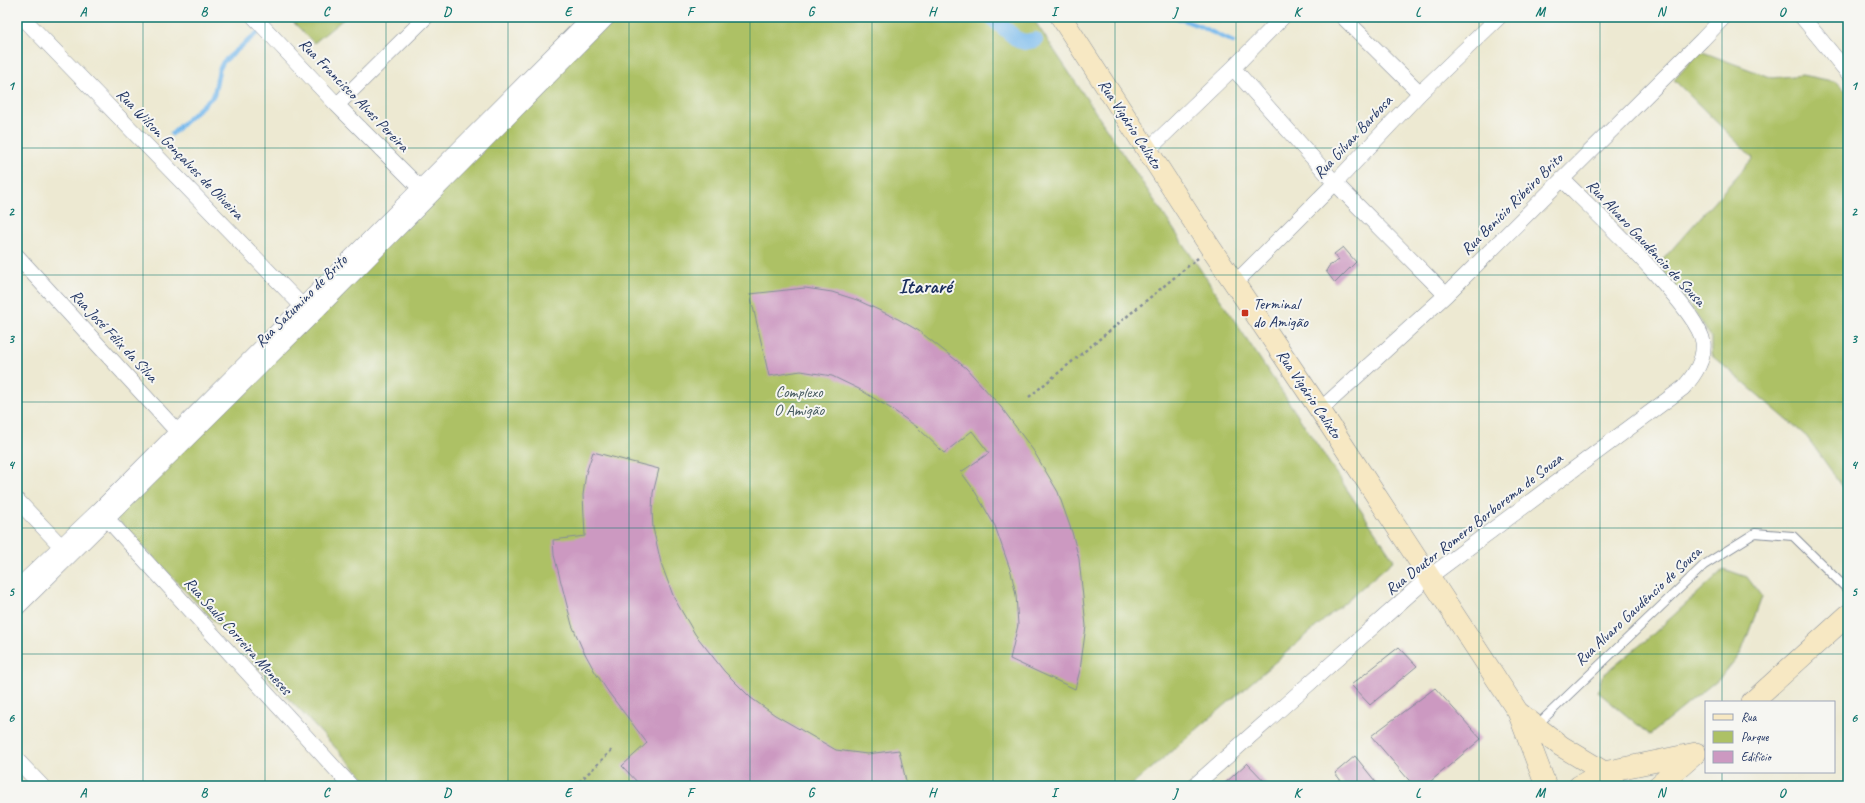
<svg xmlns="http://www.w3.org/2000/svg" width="1865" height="803" font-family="Caveat,sans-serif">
	<rect width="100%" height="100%" fill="#f6f6f2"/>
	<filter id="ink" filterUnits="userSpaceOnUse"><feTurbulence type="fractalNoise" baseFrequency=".025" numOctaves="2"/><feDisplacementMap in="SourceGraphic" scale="8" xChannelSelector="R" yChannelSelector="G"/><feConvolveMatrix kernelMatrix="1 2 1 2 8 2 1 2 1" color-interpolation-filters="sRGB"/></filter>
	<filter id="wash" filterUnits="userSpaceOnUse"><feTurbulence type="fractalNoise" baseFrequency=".012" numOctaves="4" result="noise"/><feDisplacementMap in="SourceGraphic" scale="16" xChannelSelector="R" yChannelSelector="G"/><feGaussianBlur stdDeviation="0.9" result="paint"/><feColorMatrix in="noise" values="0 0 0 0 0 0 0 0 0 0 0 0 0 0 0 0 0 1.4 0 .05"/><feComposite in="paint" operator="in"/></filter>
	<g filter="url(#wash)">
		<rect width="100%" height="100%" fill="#ede9d2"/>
		<path fill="#adc165" stroke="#647862" d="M288 17H346L314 43Z
			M606 17H1032L1394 560 1131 786H372L113 515Z
			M1700 51 1772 78 1803 75 1837 82 1848 93V494L1807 437 1711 355V337L1696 314 1658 265 1753 158 1674 80Z
			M1724 569 1747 577 1762 597 1741 653 1722 676 1650 735 1598 692 1602 676 1650 637Z"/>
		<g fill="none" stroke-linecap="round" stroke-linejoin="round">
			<path stroke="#78baed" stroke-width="4.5" d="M1175 17 1199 26 1233 42
				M172 134 214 95 219 70 223 62 257 33"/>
			<path stroke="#78baed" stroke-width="16" d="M991 17 1018 40 1025 42 1035 40"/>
		</g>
		<g id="blocks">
			<path fill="#cc99c1" d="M1343 247 1356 262 1335 283 1326 271 1329 266 1339 260 1334 254Z
				M805 288 832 292 857 300 898 319 919 331 966 368 1001 407 1033 450 1058 492 1072 532 1079 559 1086 626 1080 670 1075 689 1010 659 1018 625 1016 595 1011 572 995 526 974 490 961 472 989 453 972 431 944 453 917 427 893 410 859 389 832 376 801 371 769 376 750 294Z
				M593 452 659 469 653 493 652 511 653 528 661 563 674 598 695 634 724 671 751 698 775 715 836 750 867 754 899 750 907 786H641L622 766 647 743 609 693 595 672 582 648 572 625 554 555 553 540 585 536 583 495 586 473Z
				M1399 647 1417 666 1370 705 1351 685Z
				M1435 688 1481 739 1425 786H1414L1371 736Z
				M1355 756 1379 786H1345L1335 773Z
				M1247 763 1269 786H1222Z"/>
		</g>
	</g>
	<g filter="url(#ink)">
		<use href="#blocks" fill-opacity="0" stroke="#848c98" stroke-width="1"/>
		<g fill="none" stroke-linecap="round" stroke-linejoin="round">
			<defs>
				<path id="lane" d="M1536 726 1704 565 1755 533 1793 536 1848 590"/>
				<path id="street" d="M22 17 308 312
					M254 17 337 105 427 195
					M1343 17 1420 93
					M1802 17 1848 73
					M1233 68 1335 183 1446 295
					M337 105 426 17
					M1147 151 1233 68 1283 17
					M17 256 183 438
					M1235 283 1335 183 1420 93 1499 17
					M1320 410 1446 295 1702 40 1724 17
					M17 500 61 546
					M101 512 351 786
					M17 588 99 510 590 17
					M17 608 312 316 608 17
					M17 760 42 786
					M1194 786 1429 577 1683 388C1695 375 1705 360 1703 342 1698 308 1591 208 1562 179"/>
				<path id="secondary" d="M1061 17 1210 247 1320 410 1518 712 1546 786
					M1752 702 1848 615
					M1518 712 1561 746 1604 772 1615 786
					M1579 786 1604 772 1696 753
					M1658 786 1694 755"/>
			</defs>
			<use href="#lane" stroke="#848c98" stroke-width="10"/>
			<use href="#street" stroke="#848c98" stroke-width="16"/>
			<use href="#secondary" stroke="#848c98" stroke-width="22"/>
			<path stroke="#848c98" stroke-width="2.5" stroke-dasharray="3 3" stroke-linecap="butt" d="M1029 397 1198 258
				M575 786 613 749"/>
			<use href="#lane" stroke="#fff" stroke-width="8"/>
			<use href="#street" stroke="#fff" stroke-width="15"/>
			<use href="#secondary" stroke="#f7e8c3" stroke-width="21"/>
		</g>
	</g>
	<path fill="none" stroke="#0f766e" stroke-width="1" stroke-opacity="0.55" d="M143 17V786M265 17V786M386 17V786M508 17V786M629 17V786M750 17V786M872 17V786M993 17V786M1115 17V786M1236 17V786M1357 17V786M1479 17V786M1600 17V786M1722 17V702M17 148H1848M17 275H1848M17 402H1848M17 528H1848M17 654H1848M1722 772V786"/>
	<rect fill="#c8321e" stroke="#f6f6f2" stroke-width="1.5" x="1241" y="309" width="8" height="8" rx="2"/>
	<g text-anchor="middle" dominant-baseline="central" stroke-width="4" stroke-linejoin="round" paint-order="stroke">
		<g font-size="16" fill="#1b2f5e" stroke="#f6f6f2">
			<text transform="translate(354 95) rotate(46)">Rua Francisco Alves Pereira</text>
			<text transform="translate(1130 124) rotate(57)">Rua Vigário Calixto</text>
			<text transform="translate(1353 137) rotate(-47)">Rua Gilvan Barbosa</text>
			<text transform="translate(180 154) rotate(46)">Rua Wilson Gonçalves de Oliveira</text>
			<text transform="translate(1512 204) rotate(-45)">Rua Benício Ribeiro Brito</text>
			<text transform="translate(1646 243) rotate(47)">Rua Alvaro Gaudêncio de Sousa</text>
			<text transform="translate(301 301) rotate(-45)">Rua Satumino de Brito</text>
			<text transform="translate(114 336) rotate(47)">Rua José Félix da Silva</text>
			<text transform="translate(1309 394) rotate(56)">Rua Vigário Calixto</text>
			<text transform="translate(1474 524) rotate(-38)">Rua Doutor Romero Borborema de Souza</text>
			<text transform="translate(1638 606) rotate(-43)">Rua Alvaro Gaudêncio de Sousa</text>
			<text transform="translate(238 636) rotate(48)">Rua Saulo Correira Meneses</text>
		</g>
		<g font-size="16" fill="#1b2f5e" stroke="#f6f6f2" text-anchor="start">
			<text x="1253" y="304">Terminal<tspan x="1253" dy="18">do Amigão</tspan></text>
		</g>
		<g font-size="16" fill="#475b60" stroke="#f6f6f2">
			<text x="799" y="392">Complexo<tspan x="799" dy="18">O Amigão</tspan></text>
		</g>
		<g font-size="20" font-weight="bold" fill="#1b2f5e" stroke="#f6f6f2">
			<text x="925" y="286">Itararé</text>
		</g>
	</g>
	<rect width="1865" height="803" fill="none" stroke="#f6f6f2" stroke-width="44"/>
	<rect x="1705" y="701" width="130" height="72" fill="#f6f6f2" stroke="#9ea6b7"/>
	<rect x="1713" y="714" width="20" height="6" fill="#f7e8c3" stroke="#9ea6b7"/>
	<text x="1741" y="721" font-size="12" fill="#1b2f5e">Rua</text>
	<rect x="1713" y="731" width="20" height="12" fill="#adc165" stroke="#9ea6b7"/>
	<text x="1741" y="741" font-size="12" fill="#1b2f5e">Parque</text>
	<rect x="1713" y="751" width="20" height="12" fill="#cc99c1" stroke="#9ea6b7"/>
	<text x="1741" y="761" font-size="12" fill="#1b2f5e">Edifício</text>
	<rect x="22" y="22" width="1821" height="759" fill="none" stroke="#0f766e" stroke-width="1.5"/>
	<g font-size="13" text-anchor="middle" font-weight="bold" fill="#0f766e">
		<text x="83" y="16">A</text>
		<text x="204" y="16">B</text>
		<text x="326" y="16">C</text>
		<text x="447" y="16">D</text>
		<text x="568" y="16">E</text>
		<text x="690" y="16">F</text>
		<text x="811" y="16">G</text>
		<text x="932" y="16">H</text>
		<text x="1054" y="16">I</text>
		<text x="1175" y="16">J</text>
		<text x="1297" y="16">K</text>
		<text x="1418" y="16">L</text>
		<text x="1540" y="16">M</text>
		<text x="1661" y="16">N</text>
		<text x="1782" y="16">O</text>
		<text x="11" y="90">1</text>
		<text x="1854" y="90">1</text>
		<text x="11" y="216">2</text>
		<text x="1854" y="216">2</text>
		<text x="11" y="343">3</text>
		<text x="1854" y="343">3</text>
		<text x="11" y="469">4</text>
		<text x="1854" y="469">4</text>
		<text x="11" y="596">5</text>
		<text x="1854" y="596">5</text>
		<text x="11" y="722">6</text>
		<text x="1854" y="722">6</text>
		<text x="83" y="797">A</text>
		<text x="204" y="797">B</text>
		<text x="326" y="797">C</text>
		<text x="447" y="797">D</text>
		<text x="568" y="797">E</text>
		<text x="690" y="797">F</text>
		<text x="811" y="797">G</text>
		<text x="932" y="797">H</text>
		<text x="1054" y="797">I</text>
		<text x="1175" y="797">J</text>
		<text x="1297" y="797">K</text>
		<text x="1418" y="797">L</text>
		<text x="1540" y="797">M</text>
		<text x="1661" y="797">N</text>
		<text x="1782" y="797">O</text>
	</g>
</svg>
